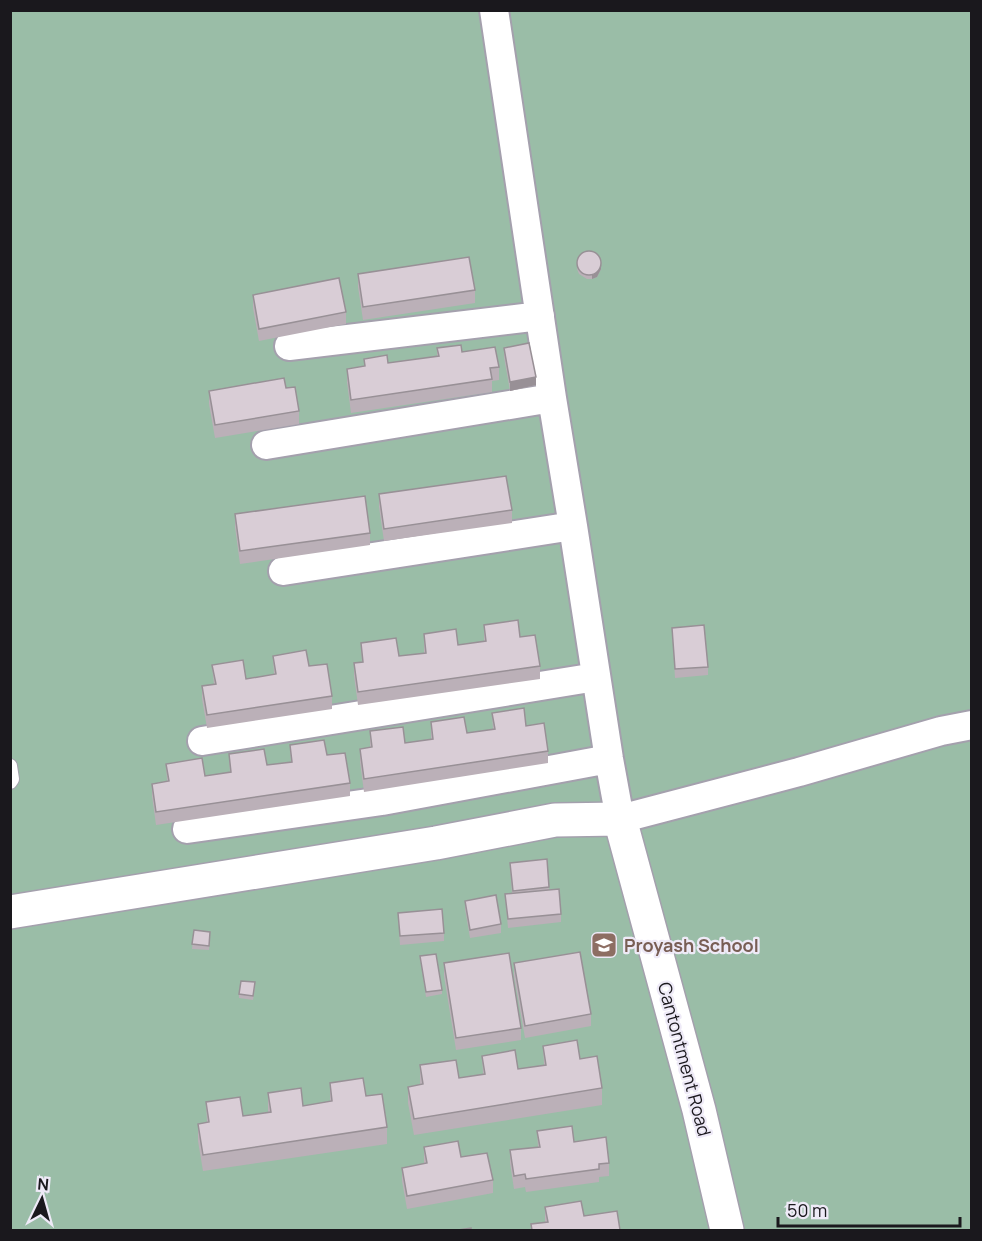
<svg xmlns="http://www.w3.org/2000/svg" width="982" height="1241" font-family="Manrope,sans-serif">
	<rect width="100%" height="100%" fill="#eeeaf7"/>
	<path fill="#9abda7" d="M11 11H971V1230H11Z"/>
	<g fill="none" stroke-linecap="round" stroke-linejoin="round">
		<defs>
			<path id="lane" d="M10 766 12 779 10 782"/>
			<path id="street" d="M289 346 540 316
				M266 445 552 398
				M573 526 609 759 620 819 799 772 941 731 972 725
				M283 571 573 526 552 398 494 10
				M202 741 596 677
				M187 829 382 801 609 759"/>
			<path id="secondary" d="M10 912 436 843 555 820 620 819 699 1110 727 1230"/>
		</defs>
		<use href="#lane" stroke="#a4a0ad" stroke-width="16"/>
		<use href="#street" stroke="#a4a0ad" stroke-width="32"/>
		<use href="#secondary" stroke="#a4a0ad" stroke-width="36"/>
		<use href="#lane" stroke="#fff" stroke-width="14"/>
		<use href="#street" stroke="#fff" stroke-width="28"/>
		<use href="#secondary" stroke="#fff" stroke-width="33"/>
	</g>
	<path fill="#bbb0b8" d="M577 260 601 269 597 277 592 279H587L579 274 577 269Z
		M358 274 475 290V303L363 320 358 287Z
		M253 295 346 312V324L259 341 253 308Z
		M437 348 462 352 499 367V380L492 381V392L351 413 347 382V369L364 367V359L388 363 437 356Z
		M504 348 536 385 510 391 504 357Z
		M286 388 299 411V424L215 438 209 404V391Z
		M379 494 512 510V523L384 541 379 507Z
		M235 514 370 533V545L240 564 235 527Z
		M484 625 520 637 540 666V679L358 705 354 676V663H362L361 643 399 656 424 653V634L458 645 484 641Z
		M672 628 708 667V675L675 678Z
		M273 656 309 666 332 696V709L207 728 202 699V686L214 685 212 665 246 679 274 675Z
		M492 713 526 726 548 751V763L364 792 360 762V749L370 748V731L405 743 431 739V722L467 733 493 730Z
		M290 745 327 755 350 783V796L156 825 152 796V784L167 781 166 764 205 776 230 773 229 754 267 765 291 762Z
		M547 859 549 890 561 914V922L508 928 505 894H512L510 863Z
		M465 901 501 924V933L470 938 465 909Z
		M398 913 444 933V941L400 945Z
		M194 930 210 932 209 950 192 949Z
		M420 956 442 990V994L426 997Z
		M444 963 521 1028V1040L456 1050 444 976Z
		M514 963 591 1014V1026L525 1038 514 976Z
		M255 987 253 1000 239 998V994Z
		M543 1046 580 1059 602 1088V1105L414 1135 408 1103V1087L420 1085V1065L459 1078 483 1074 482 1056 518 1069 544 1065Z
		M330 1083 366 1096 387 1127V1144L203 1171 198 1141V1124L207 1123 206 1102 243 1116 268 1112V1093L303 1106 330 1102Z
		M537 1131 574 1142 609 1163V1176L599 1177V1182L526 1192 525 1187 514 1189 510 1163V1150L538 1147Z
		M424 1147 461 1157 493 1180V1193L407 1209 402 1181V1168L424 1164Z
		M545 1207 584 1216 620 1230H531V1224L545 1222Z"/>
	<path fill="#989096" d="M601 264V269L597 277 592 279V275Z
		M536 377V385L510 391V382Z"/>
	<path fill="#d9cdd6" stroke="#989096" stroke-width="1.5" d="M577 263a12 12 0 1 1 24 0a12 12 0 1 1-24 0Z
		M469 257 475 290 363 307 358 274Z
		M339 278 346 312 259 329 253 295Z
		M529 343 536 377 510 382 504 348Z
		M461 345 462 352 495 347 499 367 490 368 492 379 351 400 347 369 365 366 364 359 387 355 388 363 439 356 437 348Z
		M284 378 286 388 295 387 299 411 215 425 209 391Z
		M506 476 512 510 384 529 379 494Z
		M365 496 370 533 240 551 235 514Z
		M518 620 520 637 535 635 540 666 358 692 354 663 363 662 361 643 396 638 399 656 426 653 424 634 456 629 458 645 486 641 484 625Z
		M704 625 708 667 675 669 672 628Z
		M306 650 309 666 327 664 332 696 207 715 202 686 216 684 212 665 243 660 246 679 276 674 273 656Z
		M524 708 526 726 544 723 548 751 364 779 360 749 372 747 370 731 403 727 405 743 433 739 431 722 464 717 467 733 495 729 492 713Z
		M324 740 327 755 345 753 350 783 156 812 152 784 169 781 166 764 202 758 205 776 231 772 229 754 264 749 267 765 292 762 290 745Z
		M547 859 549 887 513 891 510 863Z
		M559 889 561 914 508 919 505 894Z
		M496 895 501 924 470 930 465 901Z
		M442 909 444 933 400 936 398 913Z
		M194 930 210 932 209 946 192 944Z
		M580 952 591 1014 525 1026 514 963Z
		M509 953 521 1028 456 1038 444 963Z
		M436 954 442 990 426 992 420 956Z
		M241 981 255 982 253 996 239 994Z
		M577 1040 580 1059 597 1056 602 1088 414 1119 408 1087 423 1084 420 1065 456 1060 459 1078 485 1074 482 1056 515 1050 518 1069 546 1065 543 1046Z
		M363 1078 366 1096 382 1094 387 1127 203 1155 198 1124 209 1122 206 1102 240 1097 243 1116 271 1112 268 1093 301 1088 303 1106 332 1101 330 1083Z
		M572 1126 574 1142 606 1137 609 1163 599 1164V1169L526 1179 525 1174 514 1176 510 1150 540 1147 537 1131Z
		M458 1141 461 1157 487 1153 493 1180 407 1196 402 1168 427 1163 424 1147Z
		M581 1201 584 1216 617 1211 620 1230H532L531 1224 548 1222 545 1207Z
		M471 1228V1230H458Z"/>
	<defs>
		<symbol id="school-square" viewBox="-11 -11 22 22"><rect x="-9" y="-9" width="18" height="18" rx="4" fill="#8d6e63" stroke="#eeeaf7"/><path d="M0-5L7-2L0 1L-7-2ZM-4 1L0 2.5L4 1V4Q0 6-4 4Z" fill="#fff"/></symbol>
	</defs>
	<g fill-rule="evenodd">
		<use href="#school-square" x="589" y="930" width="30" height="30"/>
	</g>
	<g text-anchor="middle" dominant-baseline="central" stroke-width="4.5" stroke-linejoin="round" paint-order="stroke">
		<g font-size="18" font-weight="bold" fill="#785e54" stroke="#eeeaf7" text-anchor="start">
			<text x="624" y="945">Proyash School</text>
		</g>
		<g font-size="18" fill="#1a181d" stroke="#eeeaf7">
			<text transform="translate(685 1059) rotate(75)">Cantontment Road</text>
		</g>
	</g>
	<rect width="982" height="1241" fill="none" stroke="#1a181d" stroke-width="24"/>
	<g transform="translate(42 1199) rotate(5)" stroke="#eeeaf7" stroke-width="4.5" paint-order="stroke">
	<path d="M0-4.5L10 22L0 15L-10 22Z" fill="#1a181d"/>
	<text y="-9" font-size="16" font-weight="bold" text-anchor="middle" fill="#1a181d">N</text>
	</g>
	<path d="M778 1217v9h182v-9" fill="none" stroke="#1a181d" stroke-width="3"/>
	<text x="787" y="1217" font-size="18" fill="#1a181d" stroke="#eeeaf7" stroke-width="4.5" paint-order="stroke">50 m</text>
</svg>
